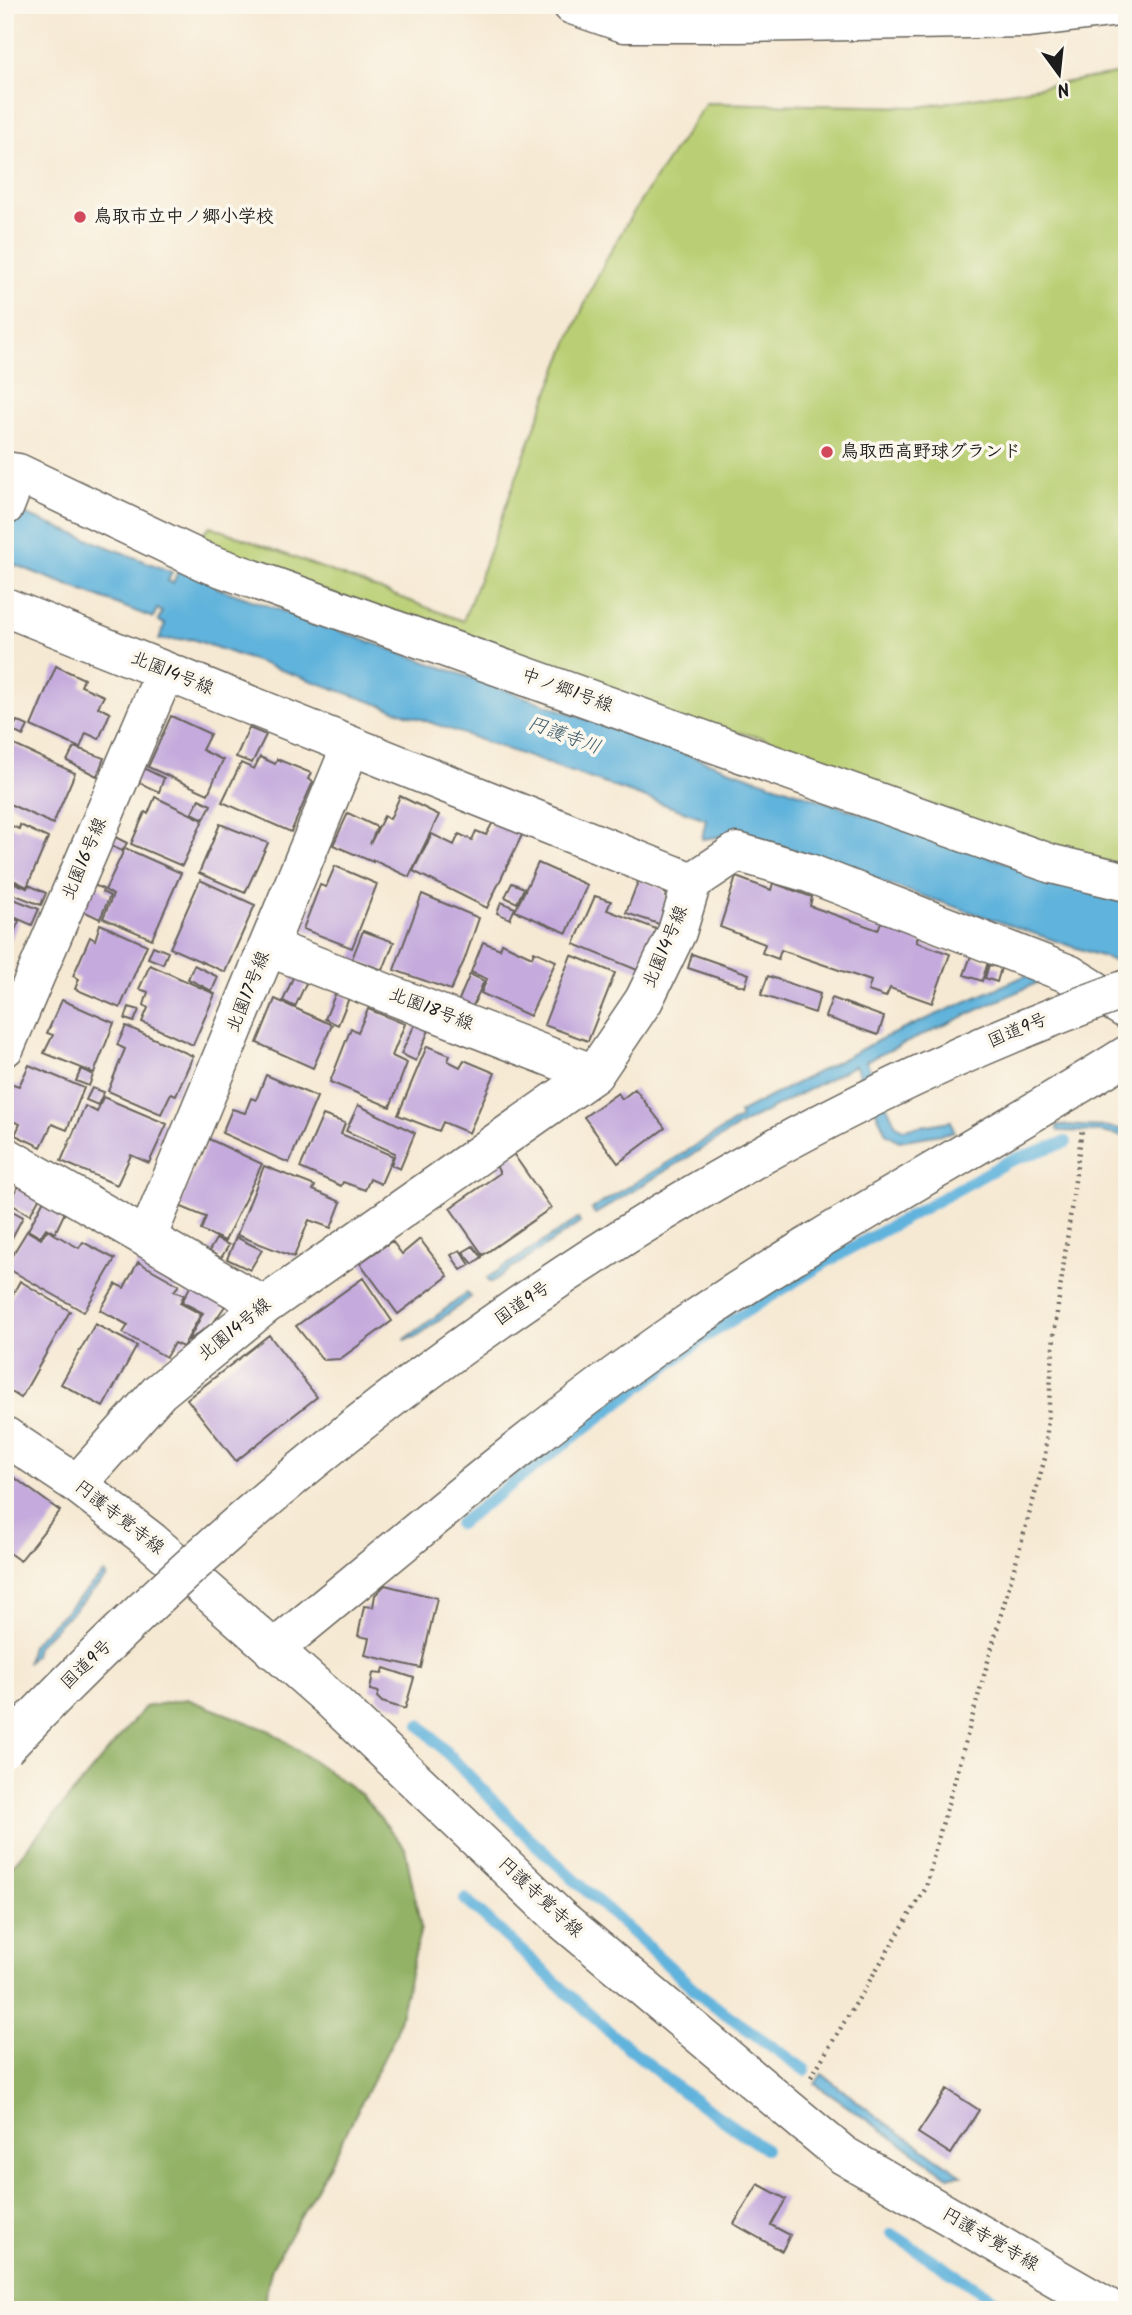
<svg xmlns="http://www.w3.org/2000/svg" width="1132" height="2315" font-family="Kalam,'Klee One',sans-serif">
	<rect width="100%" height="100%" fill="#fbf7ec"/>
	<filter id="ink" filterUnits="userSpaceOnUse"><feTurbulence type="fractalNoise" baseFrequency=".0143" numOctaves="2"/><feDisplacementMap in="SourceGraphic" scale="14" xChannelSelector="R" yChannelSelector="G"/><feConvolveMatrix kernelMatrix="1 2 1 2 8 2 1 2 1" color-interpolation-filters="sRGB"/></filter>
	<filter id="wash" filterUnits="userSpaceOnUse"><feTurbulence type="fractalNoise" baseFrequency=".00686" numOctaves="4" result="noise"/><feDisplacementMap in="SourceGraphic" scale="28" xChannelSelector="R" yChannelSelector="G"/><feGaussianBlur stdDeviation="1.57" result="paint"/><feColorMatrix in="noise" values="0 0 0 0 0 0 0 0 0 0 0 0 0 0 0 0 0 1.4 0 .05"/><feComposite in="paint" operator="in"/></filter>
	<g filter="url(#wash)">
		<rect width="100%" height="100%" fill="#f6e9d3"/>
		<path fill="#bacf74" stroke="#6b7648" stroke-width="2" d="M1127 72V866L1076 854 807 763 764 738 657 715 202 545 204 533 210 526 463 621C507 509 543 393 594 284 624 220 667 162 706 103L920 107Z"/>
		<path fill="#93b266" stroke="#586741" stroke-width="2" d="M187 1699 270 1731 361 1794 405 1848 421 1928 396 2034 335 2155 272 2267 265 2296 270 2310H5V1874L145 1707Z"/>
		<path fill="#61b3dc" stroke="#3e687c" stroke-width="2" d="M5 504 16 511 172 572 168 581 173 583 179 569 195 568 218 588 725 768 1127 903V965L740 834 702 839 706 819 192 639 159 640 165 624 158 621 162 612 157 609 153 618 5 561Z
			M1036 971 1041 981 866 1061 896 1125 903 1129 951 1121 954 1132 899 1141 886 1133 855 1065 744 1123 595 1214 592 1209 741 1118 739 1113 881 1039Z
			M1057 1125 1107 1127 1127 1130V1137L1101 1132 1058 1131Z
			M578 1219 580 1223 490 1283 487 1278Z
			M467 1293 471 1297 416 1337 404 1340Z
			M104 1573 107 1577 36 1647 34 1655 27 1663 31 1645Z
			M822 2074 884 2122 962 2175 948 2176 815 2084Z"/>
		<g fill="none" stroke-linecap="round" stroke-linejoin="round">
			<path stroke="#61b3dc" stroke-width="12" d="M459 1524 705 1337 828 1261 1009 1161 1066 1142
				M420 1725 531 1840 705 1999 805 2070
				M465 1899 612 2034 680 2090 765 2149
				M892 2234 1010 2310"/>
		</g>
		<g id="blocks">
			<path fill="#c5abdd" d="M56 666 84 679 81 686 104 696 98 707 110 713 99 739 86 733 80 748 31 726Z
				M171 716 210 734 202 750 223 760 208 794 148 767Z
				M17 721 28 726 23 736 11 730 5 743V725L13 728Z
				M249 728 266 735 252 763 236 757Z
				M12 744 75 773 53 824 5 802V759Z
				M74 747 104 758 97 776 67 761Z
				M260 757 275 764 277 759 311 773 308 779 313 782 291 832 222 802 241 763 254 769Z
				M139 766 164 778 159 792 133 780Z
				M400 796 439 815 409 877 373 860V862L333 845 348 813 377 827 370 844 384 816 390 819Z
				M155 797 203 820 182 866 131 844 145 812 148 814Z
				M199 799 211 805 204 819 192 813Z
				M493 822 523 833 487 908 413 871 432 834 454 845 459 834 472 840 476 831 486 835Z
				M5 823 19 829 20 825 48 838 27 887 9 878 5 886Z
				M220 824 268 843 245 893 199 873Z
				M113 836 127 843 122 851 111 846Z
				M125 848 181 873 152 939 103 918 113 895 105 890Z
				M538 863 587 885 567 933 515 911Z
				M335 866 377 884 352 948 303 929 320 885 326 887Z
				M736 877 771 890 773 883 812 897 810 906 878 930 881 922 919 934 916 942 950 954 932 1003 890 988 886 997 868 991 871 981 781 950 778 959 762 953 765 944 720 927Z
				M639 879 663 888 670 907 662 925 626 913Z
				M200 880 255 905 225 972 170 948Z
				M15 883 27 888 26 889 29 885 46 893 41 905 10 893Z
				M89 883 103 889 102 892 110 896 100 919 77 908Z
				M512 883 524 888 517 903 505 897Z
				M422 894 479 918 464 961 451 990 394 970Z
				M595 896 611 901 607 910 659 930 642 972 574 944Z
				M11 898 39 909 32 925 9 915 11 910 7 907Z
				M501 902 515 908 510 919 497 913Z
				M5 908 9 910 7 915 19 921 5 953Z
				M100 924 147 945 120 1008 75 989 79 979 73 976 90 937 95 940Z
				M363 931 394 942 383 970 352 959Z
				M483 942 500 949 502 943 532 957 534 951 556 961 530 1016 481 993 487 979 471 972Z
				M153 946 168 952 163 964 148 958Z
				M692 954 749 974 745 987 688 968Z
				M571 955 615 973 588 1041 544 1025Z
				M971 956 988 962 982 981 964 975Z
				M150 965 215 994 193 1045 142 1022 148 1008 144 1005 148 992 139 989Z
				M194 965 218 977 212 991 188 979Z
				M989 965 1001 968 997 982 985 978Z
				M470 974 484 981 472 1008 458 1002Z
				M294 975 307 981 295 1007 283 1001Z
				M768 976 820 994 815 1013 761 995Z
				M336 992 349 998 338 1025 325 1019Z
				M832 998 884 1017 878 1035 825 1017Z
				M275 999 332 1025 313 1068 257 1043Z
				M62 1000 114 1023 94 1073 44 1053 53 1035 47 1033Z
				M129 1007 139 1010 134 1022 125 1019Z
				M368 1009 405 1024 392 1056 407 1063 390 1107 330 1082 351 1028 358 1032Z
				M415 1024 429 1030 416 1061 401 1054Z
				M126 1026 193 1056 176 1095 171 1093 161 1114 108 1091 125 1049 117 1045Z
				M427 1046 450 1055 448 1061 460 1067 464 1060 495 1073 469 1133 443 1122 439 1131 398 1115Z
				M29 1065 84 1088 67 1130 52 1124 41 1147 15 1135 20 1124 5 1118V1100L13 1084 19 1086Z
				M81 1069 93 1075 89 1086 76 1081Z
				M266 1075 317 1097 289 1163 222 1133 232 1109 245 1113 251 1098 256 1100Z
				M92 1088 104 1092 98 1105 86 1100Z
				M635 1089 665 1128 618 1163 584 1117 618 1093 622 1099Z
				M103 1097 167 1124 149 1163 131 1155 117 1185 61 1161 85 1106 97 1112Z
				M358 1105 415 1133 400 1169 391 1165 395 1153 346 1131Z
				M323 1115 345 1123 341 1134 393 1156 381 1184 370 1179 365 1190 343 1182 341 1186 300 1168Z
				M209 1139 262 1164 225 1241 201 1230 206 1217 179 1206Z
				M512 1152 551 1208 483 1255 450 1208 500 1173 495 1164Z
				M264 1166 315 1186 313 1190 341 1202 331 1228 309 1220 294 1257 237 1235Z
				M20 1184 41 1195 30 1215 9 1203Z
				M45 1198 66 1210 55 1233 46 1228 40 1237 28 1230Z
				M5 1207 23 1217 5 1251Z
				M47 1230 79 1248 83 1242 115 1259 84 1312 5 1267 27 1231 41 1239Z
				M236 1237 262 1250 250 1270 227 1259Z
				M216 1239 229 1245 221 1258 209 1251Z
				M420 1239 448 1276 398 1314 360 1263 392 1241 402 1254Z
				M473 1246 482 1257 473 1264 463 1252Z
				M460 1250 470 1265 461 1270 451 1255Z
				M138 1262 179 1285 174 1291 184 1295 180 1303 201 1314 183 1347 174 1343 166 1357 123 1333 128 1325 100 1310 116 1284 124 1288Z
				M363 1278 392 1321 340 1359 323 1360 296 1326Z
				M20 1281 70 1311 21 1398 5 1388V1309Z
				M192 1283 225 1301V1306L214 1322 188 1341 203 1313 182 1302Z
				M95 1324 137 1346 103 1407 61 1384Z
				M269 1335 317 1397 236 1461 187 1399Z
				M8 1473 60 1511 20 1561 5 1550V1477Z
				M385 1585 437 1598 421 1668 365 1655 369 1638 358 1636 364 1606 373 1607 375 1595Z
				M384 1668 414 1678 405 1709 382 1702 377 1697 379 1692 370 1690 373 1673 382 1674Z
				M947 2089 979 2110 951 2154 918 2133Z
				M758 2184 786 2199 771 2225 790 2235 782 2251 734 2224Z"/>
		</g>
	</g>
	<g filter="url(#ink)">
		<use href="#blocks" fill-opacity="0" stroke="#68645c" stroke-width="2"/>
		<g fill="none" stroke-linecap="round" stroke-linejoin="round">
			<defs>
				<path id="minor" d="M572 5 624 23H739L1029 18 1127 6
					M5 471 18 473 205 562 1052 864 1127 882
					M5 506 18 473
					M5 607 692 882 677 932 644 1000 594 1074 264 1306 159 1392 77 1484
					M692 882 737 852 809 873 1069 974 1127 1010
					M268 947 594 1074
					M5 1047 165 672
					M5 1156 264 1306
					M147 1238 351 746
					M5 1436 77 1484 151 1541 329 1698 559 1917 843 2155 1112 2310
					M273 1650C407 1541 538 1427 680 1329 824 1230 979 1148 1127 1055"/>
			</defs>
			<use href="#minor" stroke="#68645c" stroke-width="41"/>
			<path stroke="#68645c" stroke-width="4.5" stroke-dasharray="2 5" stroke-linecap="butt" d="M811 2077 926 1888 935 1850 1045 1458 1054 1335 1082 1129"/>
			<use href="#minor" stroke="#fff" stroke-width="38"/>
			<defs>
				<path id="highway-bridge" d="M5 1748C313 1422 703 1141 1127 989"/>
			</defs>
			<use href="#highway-bridge" stroke="#68645c" stroke-width="41" stroke-linecap="butt"/>
			<use href="#highway-bridge" stroke="#fff" stroke-width="38"/>
		</g>
	</g>
	<g fill="#d1495b" stroke="#fbf7ec" stroke-width="2.5">
		<circle cx="80" cy="217" r="7"/>
		<circle cx="827" cy="452" r="7"/>
	</g>
	<g text-anchor="middle" dominant-baseline="central" stroke-width="7" stroke-linejoin="round" paint-order="stroke">
		<g font-size="18" font-weight="bold" fill="#1c1c1c" stroke="#fbf7ec" text-anchor="start">
			<text x="94" y="217">鳥取市立中ノ郷小学校</text>
			<text x="841" y="452">鳥取西高野球グランド</text>
		</g>
		<g font-size="18" fill="#1c1c1c" stroke="#fbf7ec">
			<text transform="translate(172 674) rotate(22)">北園14号線</text>
			<text transform="translate(567 691) rotate(20)">中ノ郷1号線</text>
			<text transform="translate(85 859) rotate(-67)">北園16号線</text>
			<text transform="translate(666 947) rotate(-67)">北園14号線</text>
			<text transform="translate(249 992) rotate(-68)">北園17号線</text>
			<text transform="translate(431 1010) rotate(21)">北園18号線</text>
			<text transform="translate(1018 1031) rotate(-23)">国道9号</text>
			<text transform="translate(523 1304) rotate(-35)">国道9号</text>
			<text transform="translate(235 1330) rotate(-39)">北園14号線</text>
			<text transform="translate(119 1518) rotate(38)">円護寺覚寺線</text>
			<text transform="translate(87 1665) rotate(-44)">国道9号</text>
			<text transform="translate(540 1898) rotate(43)">円護寺覚寺線</text>
			<text transform="translate(990 2240) rotate(30)">円護寺覚寺線</text>
		</g>
		<g font-size="19" font-style="italic" fill="#385869" stroke="#fbf7ec">
			<text transform="translate(564 736) rotate(20)">円護寺川</text>
		</g>
	</g>
	<rect width="1132" height="2315" fill="none" stroke="#fbf7ec" stroke-width="28"/>
	<g transform="translate(1059 74) rotate(165)" stroke="#fbf7ec" stroke-width="5" paint-order="stroke">
	<path d="M0-5L12 26L0 18L-12 26Z" fill="#1c1c1c"/>
	<text y="-10" font-size="19" font-weight="bold" text-anchor="middle" fill="#1c1c1c">N</text>
	</g>
</svg>
